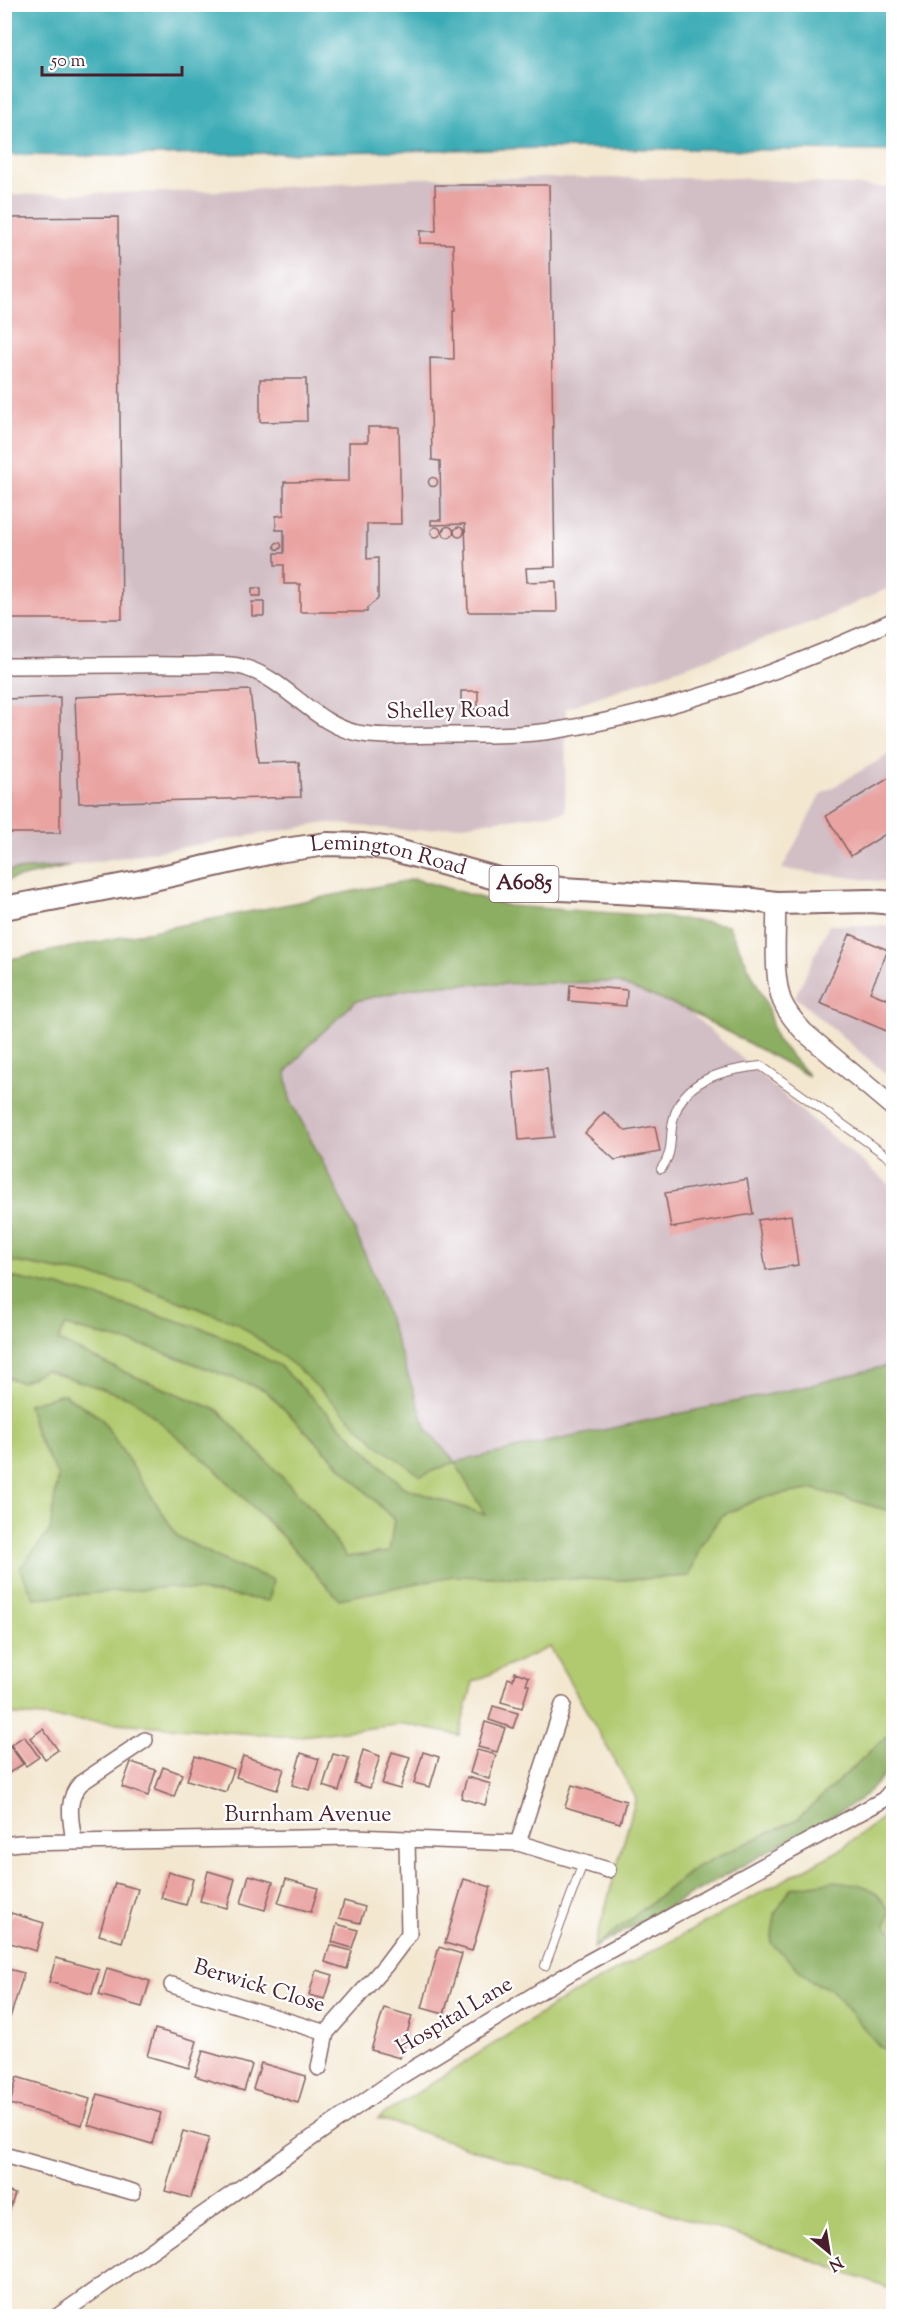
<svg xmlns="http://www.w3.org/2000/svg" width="898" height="2321" font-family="'Sorts Mill Goudy',serif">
	<rect width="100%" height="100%" fill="#fff"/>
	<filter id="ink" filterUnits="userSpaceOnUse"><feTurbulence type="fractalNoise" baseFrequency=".0167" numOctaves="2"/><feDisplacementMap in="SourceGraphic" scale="12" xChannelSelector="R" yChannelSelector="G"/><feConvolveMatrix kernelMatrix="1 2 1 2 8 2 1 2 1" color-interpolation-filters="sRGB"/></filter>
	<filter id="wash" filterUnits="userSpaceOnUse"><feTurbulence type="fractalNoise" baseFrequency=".008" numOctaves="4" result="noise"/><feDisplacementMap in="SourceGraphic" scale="24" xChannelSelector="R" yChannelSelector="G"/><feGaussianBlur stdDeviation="1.35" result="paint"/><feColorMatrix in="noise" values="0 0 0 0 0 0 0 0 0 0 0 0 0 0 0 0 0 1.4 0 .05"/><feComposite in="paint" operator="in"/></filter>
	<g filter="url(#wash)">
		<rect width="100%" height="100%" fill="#f3e7d0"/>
		<path fill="#d2bec5" d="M418 178H740L893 188V586L821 619 566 708 565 812 414 831 327 823 70 866 5 871V195L218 191Z
			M893 752V883L782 869 821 794Z
			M829 925 893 926V1080L795 997Z
			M616 982 687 1010 806 1115 893 1187V1364L803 1387 455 1462 427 1430 398 1344 339 1194 290 1099 286 1073 310 1044 356 1001 428 985Z"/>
		<path fill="#b1ca6f" stroke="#7e744d" stroke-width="1.5" fill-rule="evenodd" d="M4 1260 131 1283 237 1323 294 1365 455 1462 486 1515 403 1487 280 1366 211 1331 78 1291 5 1276Z
			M65 1326 149 1347 265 1390 394 1520 389 1552 346 1557 314 1511 219 1411 129 1374 57 1341Z
			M45 1370 133 1398 213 1467 280 1534 339 1599 452 1576 623 1580 689 1576 701 1545 721 1516 760 1498 814 1489 893 1512V1730L798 1819 696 1867 594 1948 636 1798 550 1647 473 1682 459 1735 405 1724 292 1737 5 1714 4 1377 21 1382ZM64 1394 101 1418 177 1536 225 1561 273 1580 269 1601 170 1587 34 1598 20 1568 50 1531 58 1476 36 1435 28 1404Z
			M893 1810V2290L800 2256 378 2118 562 2000 838 1851Z"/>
		<path fill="#8cae62" stroke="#6b6646" stroke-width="1.5" fill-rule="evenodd" d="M70 866 5 881V871Z
			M415 879 509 906 656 916 728 925 766 1003 776 1039 809 1076 687 1010 616 982 428 985 356 1001 310 1044 286 1073 290 1099 339 1194 372 1271 427 1430 455 1462 803 1387 893 1364V1512L814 1489 760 1498 721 1516 701 1545 689 1576 623 1580 452 1576 339 1599 280 1534 213 1467 133 1399 45 1370 21 1382 5 1376V1276L78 1291 211 1331 280 1366 403 1487 485 1515 455 1462 421 1476 380 1447 294 1365 237 1323 131 1283 5 1260V960ZM65 1326 149 1347 265 1390 394 1520 389 1552 346 1557 314 1511 219 1411 129 1374 58 1341Z
			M64 1394 101 1418 178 1537 225 1561 273 1580 269 1601 170 1587 34 1598 20 1568 50 1531 58 1476 36 1434 28 1404Z
			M893 1730V1767L859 1801 594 1948 696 1867 798 1819Z
			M836 1881C864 1884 876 1886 890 1912L886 1926 893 1934V2055L879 2046 831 1989 812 1982 771 1943 775 1914 791 1888Z"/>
		<path fill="#3aabb5" stroke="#426570" stroke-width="1.5" d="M5 4 893 5V151L552 148 110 156 5 155Z"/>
		<g id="blocks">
			<path fill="#e9a3a1" d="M435 185H549L555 567 526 568 527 582 556 581 557 612H468L465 524 431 525V520H441L440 461 432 460 430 358 454 359 453 310H455L453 244 420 243V231H436Z
				M118 217 122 619H4V218Z
				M260 379H306L307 421 260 422Z
				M368 427H399L401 524H367V559L378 558V599L367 608V612H300V584H284V565H275V553H284V530H276V516L284 515V482L349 481V442H368Z
				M428.5 482a4.5 4.5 0 1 1 9 0a4.5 4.5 0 1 1-9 0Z
				M442.5 532a5.5 5.5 0 1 1 11 0a5.5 5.5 0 1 1-11 0Z
				M454 532a5 5 0 1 1 10 0a5 5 0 1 1-10 0Z
				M431 532a5 5 0 1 1 10 0a5 5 0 1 1-10 0Z
				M274.5 546a3.5 3.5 0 1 1 7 0a3.5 3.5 0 1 1-7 0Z
				M252 588H261V596H252Z
				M252 602H264V616H252Z
				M250 690 258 763 299 762 301 797 79 803 75 697Z
				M461 691H478V709H461Z
				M60 697V833H4L5 699Z
				M894 775V844L887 833 851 856 826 816Z
				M850 934 888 950 870 992 894 1002V1034L820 1003Z
				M570 985 627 990 626 1006 569 1001Z
				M547 1068 554 1137 519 1140 513 1072Z
				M604 1112 626 1131 655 1126 660 1152 615 1160 585 1133Z
				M747 1179 753 1214 671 1228 665 1193Z
				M791 1215 798 1265 766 1270 758 1220Z
				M515 1672 529 1677 526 1684 529 1685 522 1708 501 1702 508 1678 513 1680Z
				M493 1706 518 1713 513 1728 489 1720Z
				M485 1722 505 1728 497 1752 478 1747Z
				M43 1729 58 1750 45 1759 30 1738Z
				M24 1736 39 1757 26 1766 11 1745Z
				M8 1743 23 1764 9 1773 4 1766V1745Z
				M363 1750 380 1756 370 1788 354 1783Z
				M477 1750 496 1755 489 1779 470 1773Z
				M392 1752 410 1757 400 1789 382 1784Z
				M423 1752 439 1757 430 1787 414 1783Z
				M301 1753 319 1759 310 1790 292 1785Z
				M333 1754 349 1758 339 1791 323 1786Z
				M195 1756 234 1769 226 1792 187 1780Z
				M243 1756 284 1769 277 1790 236 1777Z
				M131 1762 156 1770 148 1796 122 1787Z
				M163 1767 182 1774 174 1797 155 1790Z
				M467 1777 491 1784 485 1805 461 1798Z
				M572 1785 626 1801 620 1823 565 1807Z
				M208 1871 235 1879 227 1908 200 1901Z
				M168 1872 193 1879 186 1905 161 1898Z
				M249 1875 273 1882 265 1910 241 1903Z
				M286 1879 318 1888 311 1912 278 1903Z
				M464 1879 491 1887 472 1951 445 1943Z
				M115 1883 138 1889 122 1942 99 1935Z
				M344 1901 365 1907 360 1923 339 1918Z
				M11 1913 44 1923 36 1951 4 1941V1934Z
				M337 1924 358 1930 352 1948 332 1942Z
				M330 1945 352 1951 347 1969 325 1962Z
				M439 1947 462 1954 444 2014 422 2008Z
				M56 1958 99 1970 92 1994 49 1982Z
				M4 1968 24 1973 10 2018 4 2017Z
				M107 1968 150 1981 142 2007 99 1995Z
				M316 1970 333 1975 325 1999 309 1995Z
				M384 2008 412 2016 400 2058 371 2050Z
				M155 2029 197 2041 189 2068 147 2056Z
				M203 2051 252 2065 244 2091 195 2076Z
				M261 2063 306 2076 298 2103 253 2089Z
				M17 2077 90 2099 82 2125 10 2104Z
				M98 2094 161 2113 152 2144 88 2125Z
				M183 2131 209 2138 191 2198 165 2191Z
				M4 2190 15 2194 5 2224H4Z"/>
		</g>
	</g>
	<g filter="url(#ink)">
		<use href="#blocks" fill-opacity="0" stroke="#856565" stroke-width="1.5"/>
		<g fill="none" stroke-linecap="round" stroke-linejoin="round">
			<defs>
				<path id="service" d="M661 1169C674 1152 669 1140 673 1121 682 1078 725 1070 761 1066L894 1161
					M545 1966 583 1863"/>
				<path id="minor" d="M4 666C65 666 126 664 186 665 205 665 228 662 246 668 289 681 316 728 363 734 388 738 416 735 442 735 480 735 520 736 558 730 671 712 791 669 894 620
					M74 1842C71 1820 65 1800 81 1783L145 1740
					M518 1843 563 1705
					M4 1845 19 1843 353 1837 518 1843 608 1870
					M172 1985 326 2033 385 1966 409 1934 407 1839
					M319 2068 326 2033
					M4 2155 133 2192
					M58 2316 393 2081 583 1965 883 1800 894 1788"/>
				<path id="tertiary" d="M776 903C777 933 772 973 782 1001 787 1013 795 1022 804 1032L894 1108"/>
				<g id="primary">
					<path id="s1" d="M4 908 140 882 277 851 327 844 363 845 391 849 513 883 561 889 745 899 776 903 870 901 894 903"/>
				</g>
			</defs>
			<use href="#service" stroke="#856565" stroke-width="10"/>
			<use href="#minor" stroke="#856565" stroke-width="18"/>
			<use href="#tertiary" stroke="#856565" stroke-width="21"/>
			<use href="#primary" stroke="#856565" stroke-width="26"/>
			<use href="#service" stroke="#fff" stroke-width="8"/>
			<use href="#minor" stroke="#fff" stroke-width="15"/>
			<use href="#tertiary" stroke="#fff" stroke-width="18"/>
			<use href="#primary" stroke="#fff" stroke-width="22"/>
		</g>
	</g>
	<g text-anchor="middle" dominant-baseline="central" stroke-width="4.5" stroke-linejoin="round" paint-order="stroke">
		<rect fill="#fff" stroke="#80626b" stroke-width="1.5" x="489.5" y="866" width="69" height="36" rx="4.5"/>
		<g font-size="21" font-weight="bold" fill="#4a1f2b">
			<text x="524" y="884">A6085</text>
		</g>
		<g font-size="22" fill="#4a1f2b" stroke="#fff">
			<text transform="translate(448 712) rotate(-1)">Shelley Road</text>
			<text stroke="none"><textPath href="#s1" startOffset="392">Lemington Road</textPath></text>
			<text x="308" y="1816">Burnham Avenue</text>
			<text transform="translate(259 1987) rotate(17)">Berwick Close</text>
			<text transform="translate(455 2017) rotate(-31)">Hospital Lane</text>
		</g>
	</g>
	<rect width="898" height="2321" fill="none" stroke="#fff" stroke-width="24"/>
	<g transform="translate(829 2252) rotate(150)" stroke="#ffffff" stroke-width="4.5" paint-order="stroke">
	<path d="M0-4.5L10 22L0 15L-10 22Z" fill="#4a1f2b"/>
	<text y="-9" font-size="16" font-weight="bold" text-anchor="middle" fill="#4a1f2b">N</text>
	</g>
	<path d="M42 66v9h140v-9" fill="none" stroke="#4a1f2b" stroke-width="3"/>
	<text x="51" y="66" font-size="18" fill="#4a1f2b" stroke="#ffffff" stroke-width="4.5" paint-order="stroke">50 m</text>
</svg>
